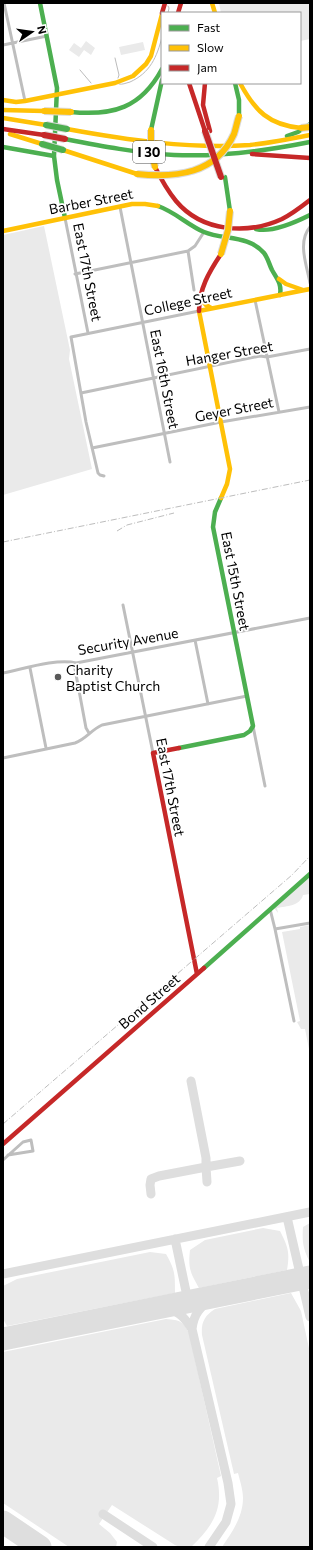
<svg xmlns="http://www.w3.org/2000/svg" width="313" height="1550" font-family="Commissioner,sans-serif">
	<rect width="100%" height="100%" fill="#fff"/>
	<path fill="#eaeaea" d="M219 3H310V39L300 41V13H221Z
		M86 41 95 48 91 55 84 50 79 57 69 50 74 43 81 48Z
		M143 42 145 50 121 55 119 47Z
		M44 226 70 350 69 359 92 469 3 495V235Z
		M310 877V894L303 895C300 906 287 906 277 908L278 913 274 908Z
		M310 925V1054L305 1029H301L297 1022 300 1021 282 932 300 929V927Z
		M310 1223V1262C303 1249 302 1242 303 1227Z
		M263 1228 280 1231C288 1247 290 1252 287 1270L199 1288C190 1272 188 1268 190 1250L205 1240Z
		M150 1252 166 1254C175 1270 175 1274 175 1293L7 1326 3 1319V1286L17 1279Z
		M291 1293 301 1311 310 1353V1547H222C232 1532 243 1517 243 1498 243 1490 240 1481 238 1473L234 1474 202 1335C201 1323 204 1316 215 1309Z
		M166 1319C180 1320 183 1321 189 1333L221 1476 217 1478C224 1509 213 1526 191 1547H180L175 1545 112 1505 99 1524 110 1533 117 1542 116 1547H69L3 1503V1352Z"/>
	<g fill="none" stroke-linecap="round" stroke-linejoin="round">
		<path stroke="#bcbcbc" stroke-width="1" d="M168 6 169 8 168 13
			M115 58 119 75 118 78
			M80 70 91 83
			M119 84C122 85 126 83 130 82 150 73 157 57 162 37"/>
		<path stroke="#dedede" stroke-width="9" d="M207 1182 206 1167 240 1161
			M151 1194 150 1185 151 1179 159 1176 206 1167V1158L191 1081
			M287 1217 310 1317
			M175 1239 188 1301
			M3 1274 310 1212
			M159 1307C178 1312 181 1312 192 1329L228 1483 231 1504 226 1522 209 1547
			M192 1329C194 1312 201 1307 214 1296
			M103 1514 153 1547"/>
		<path stroke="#dedede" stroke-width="23" d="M3 1339 310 1277
			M3 1522 40 1547"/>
		<path stroke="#bebebe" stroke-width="3" d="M4 3 25 101
			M3 45 47 36
			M120 207 170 462
			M65 218 88 333
			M310 227C297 242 307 266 310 283
			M188 251 194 290
			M75 274 188 251 195 246 204 232
			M255 300 279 412
			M81 393 260 356 267 357 310 349
			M92 448 221 422 310 407
			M104 476 100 475 98 473 86 422 71 337 199 311
			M123 605 153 753
			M195 640 208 704
			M76 663 75 669 86 728 89 733
			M30 668 46 748
			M3 673C23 669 57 658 76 663L310 618
			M253 726 265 786
			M3 758 75 743C86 739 91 730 102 725L247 696
			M270 909 275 929
			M294 1021 275 929 310 923
			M3 1160 23 1142 31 1140 33 1151 8 1155"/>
		<path stroke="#4caf50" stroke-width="4.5" d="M40 3 57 88 54 156 57 180 65 218
			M235 83 239 100V116
			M71 112C113 116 141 108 162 69
			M151 130 162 80
			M287 136 298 132 310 124
			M65 139C101 146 137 153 174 155 219 157 265 151 310 142
			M3 147 54 156
			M225 177 230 211
			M158 206C175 212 188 225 204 232 223 240 249 235 264 253 268 258 269 264 272 270 277 279 282 284 280 295
			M256 229C271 233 296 222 310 215
			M179 748 244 735 250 731 253 726 213 527 215 512 221 498
			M204 968 310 874"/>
		<path stroke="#ffc107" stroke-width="4.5" d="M212 3 215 13
			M240 83C255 111 269 125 301 128
			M3 100 16 102 25 101 115 83 133 76 146 64 151 56 162 14
			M3 110 44 111
			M3 118 46 125
			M67 129C127 140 188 149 250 145 270 143 290 139 310 135
			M10 134 42 144
			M63 150 137 174
			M3 231 132 204H145L158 206
			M279 279 286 284 303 290
			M199 297 206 305 211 308
			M221 498 227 484 230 469 199 311 310 289"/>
		<path stroke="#c62828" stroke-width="4.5" d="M162 13 165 3
			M178 13 181 3
			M189 83 205 131
			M205 83 203 105 210 131
			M3 129 44 135
			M252 154 310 158
			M155 167C161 179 167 190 176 201 202 232 247 235 282 219 292 214 301 207 310 200
			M199 311C199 289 209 272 221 254
			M179 748 153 753 197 974
			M3 1144 204 968"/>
		<path stroke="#bdbdbd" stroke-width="1" stroke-dasharray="6 2 1 2" stroke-linecap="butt" d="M117 531 127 525 174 513
			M3 542 310 480
			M3 1124 292 875 310 856"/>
		<defs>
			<path id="fast-bridge" d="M46 125 67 129
				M42 144 63 150"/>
			<path id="slow-bridge" d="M44 111 71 112
				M301 128 310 127
				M151 130V150L155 167
				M137 174C176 178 216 174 234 134 236 128 237 122 239 116
				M221 254 228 230 230 211"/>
			<path id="jam-bridge" d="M205 131 221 177
				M44 135 65 139"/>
		</defs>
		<use href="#fast-bridge" stroke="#dbdbdb" stroke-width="8" stroke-linecap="butt"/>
		<use href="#slow-bridge" stroke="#dbdbdb" stroke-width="8" stroke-linecap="butt"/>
		<use href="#jam-bridge" stroke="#dbdbdb" stroke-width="8" stroke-linecap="butt"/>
		<use href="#fast-bridge" stroke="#4caf50" stroke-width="6"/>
		<use href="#slow-bridge" stroke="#ffc107" stroke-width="6"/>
		<use href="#jam-bridge" stroke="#c62828" stroke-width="6"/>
	</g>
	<circle fill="#595959" stroke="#fff" stroke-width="1.5" cx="58" cy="677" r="4"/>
	<g text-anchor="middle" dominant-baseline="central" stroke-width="3.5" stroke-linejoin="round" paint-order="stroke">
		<rect fill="#fff" stroke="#4c4c4c" stroke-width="1" x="133" y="141" width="32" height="22" rx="3"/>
		<g font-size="13" font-weight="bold" fill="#000">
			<text x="149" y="152">I 30</text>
		</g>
		<g font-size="14" fill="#000" stroke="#fff">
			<text transform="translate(91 201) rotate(-11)">Barber Street</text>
			<text transform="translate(88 272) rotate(79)">East 17th Street</text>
			<text transform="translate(188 301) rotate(-12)">College Street</text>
			<text transform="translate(229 353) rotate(-10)">Hanger Street</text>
			<text transform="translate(165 379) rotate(79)">East 16th Street</text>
			<text transform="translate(234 409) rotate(-11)">Geyer Street</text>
			<text transform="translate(236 581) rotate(79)">East 15th Street</text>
			<text transform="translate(128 641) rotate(-10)">Security Avenue</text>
			<text transform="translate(171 787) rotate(79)">East 17th Street</text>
			<text transform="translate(149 1001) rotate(-41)">Bond Street</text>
		</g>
		<g font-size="14" fill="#000" stroke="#fff" text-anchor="start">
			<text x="66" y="669">Charity<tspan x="66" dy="16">Baptist Church</tspan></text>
		</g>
	</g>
	<rect width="313" height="1550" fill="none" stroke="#000000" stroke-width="8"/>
	<rect x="161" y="12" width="140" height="72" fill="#ffffff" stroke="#999999"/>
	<rect x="169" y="25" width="20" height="6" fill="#4caf50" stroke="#999999"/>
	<text x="197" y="32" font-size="12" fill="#000000">Fast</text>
	<rect x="169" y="45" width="20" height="6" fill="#ffc107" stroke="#999999"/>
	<text x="197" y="52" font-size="12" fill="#000000">Slow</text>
	<rect x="169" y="65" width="20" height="6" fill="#c62828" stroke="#999999"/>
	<text x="197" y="72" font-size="12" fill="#000000">Jam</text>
	<g transform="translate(32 32) rotate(77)" stroke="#ffffff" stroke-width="3" paint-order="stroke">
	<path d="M0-3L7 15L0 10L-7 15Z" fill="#000000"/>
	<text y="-6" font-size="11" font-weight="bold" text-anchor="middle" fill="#000000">N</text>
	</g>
</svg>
